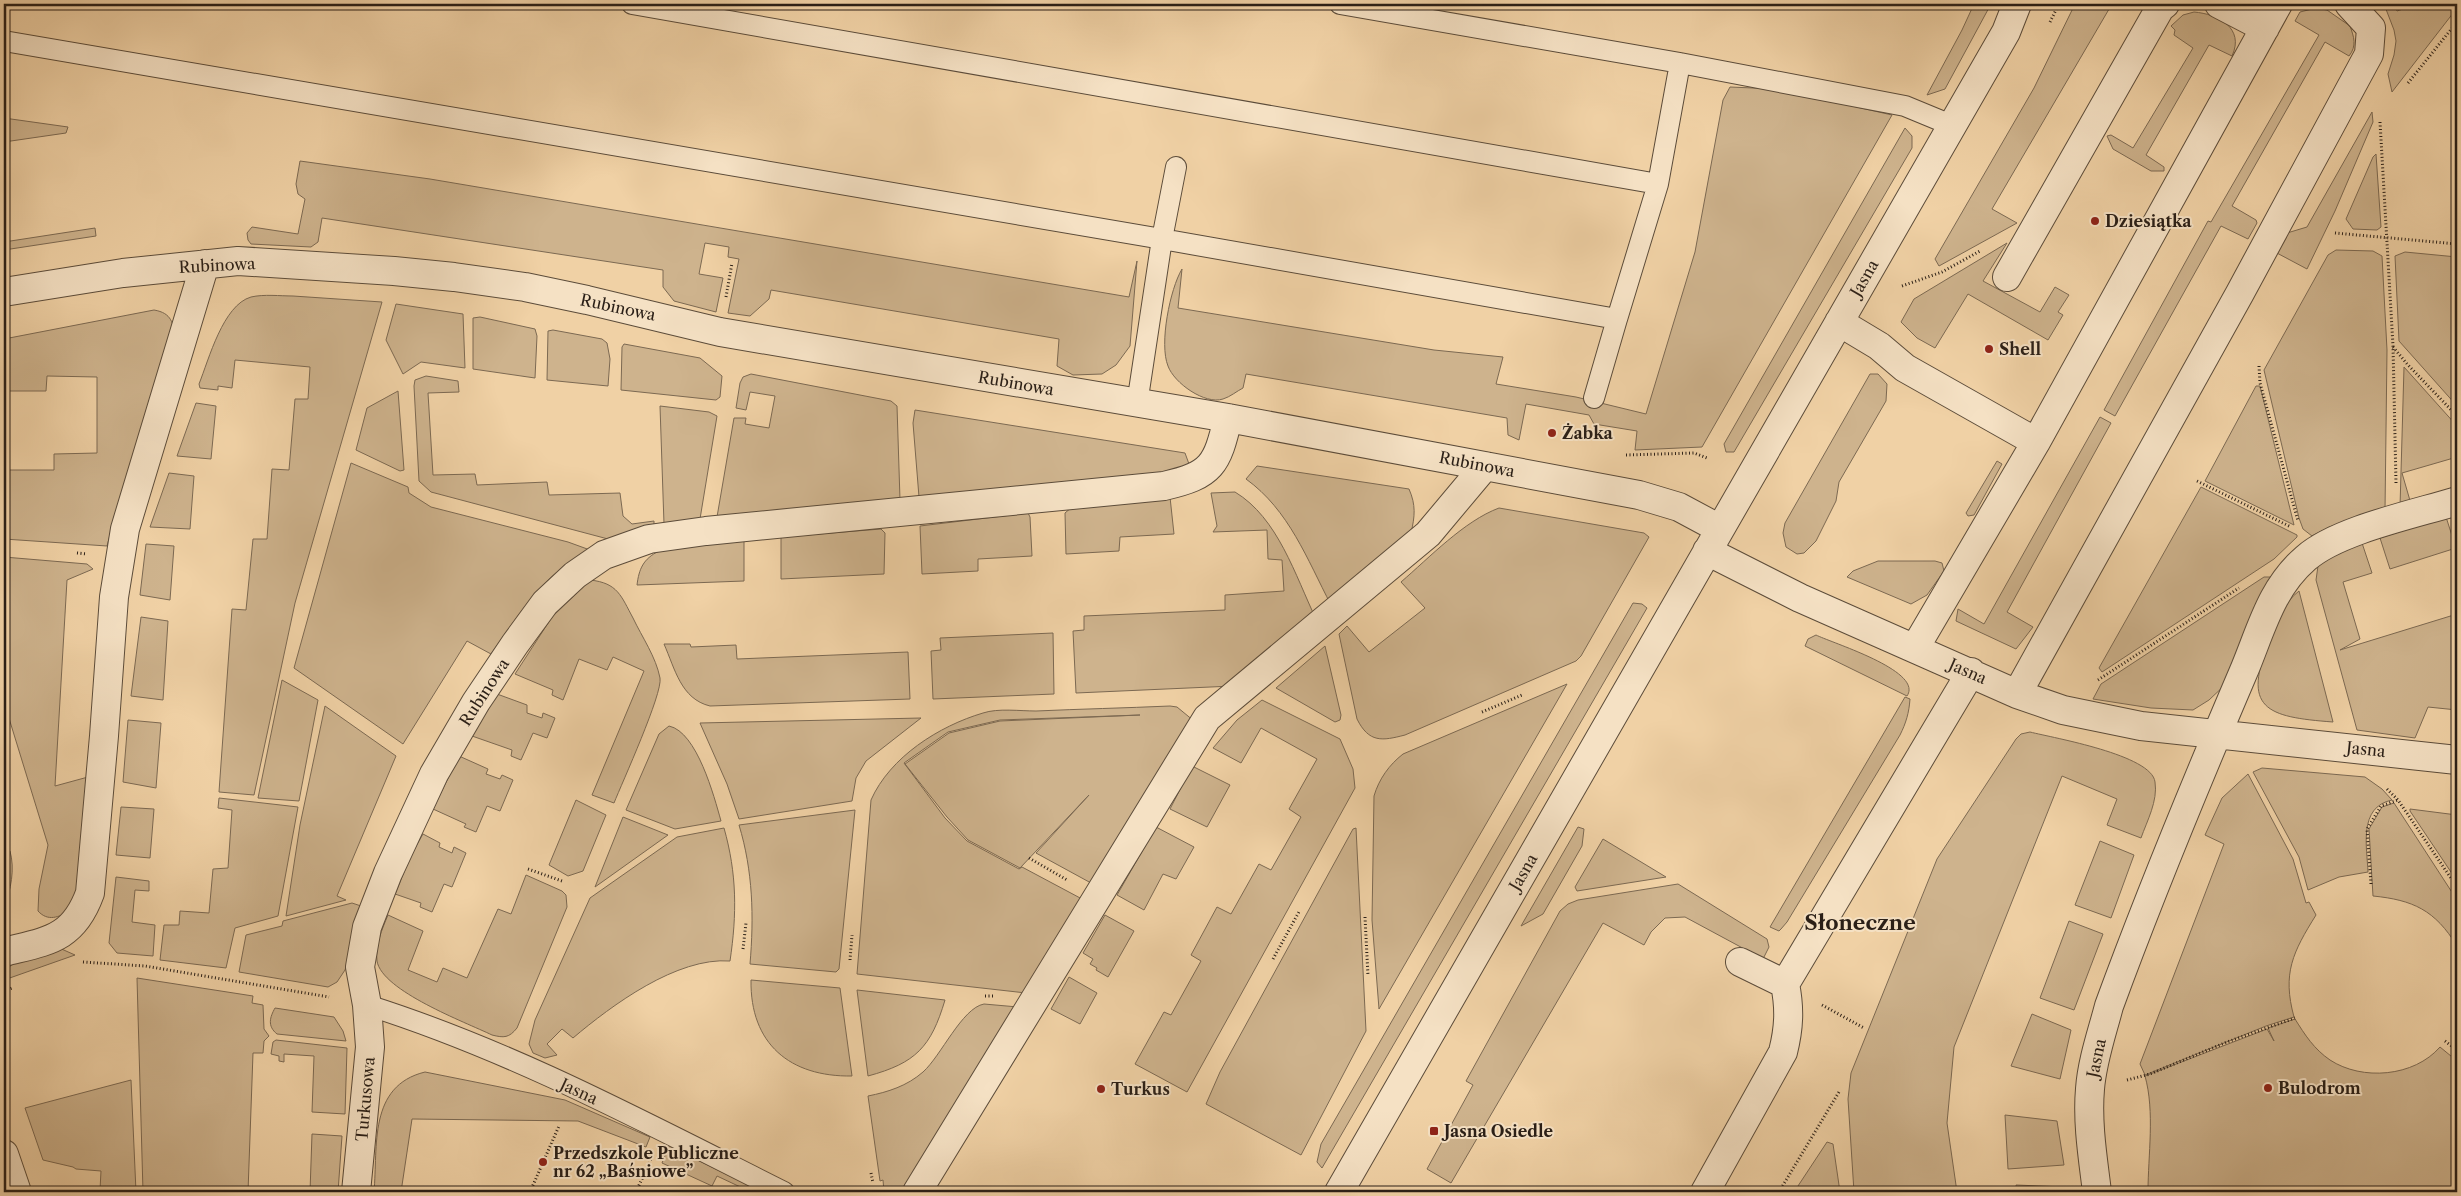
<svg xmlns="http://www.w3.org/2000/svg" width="2461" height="1196" font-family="'Libre Caslon Text',serif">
	<rect width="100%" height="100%" fill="#f0d1a5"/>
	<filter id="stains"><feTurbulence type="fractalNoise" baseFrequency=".004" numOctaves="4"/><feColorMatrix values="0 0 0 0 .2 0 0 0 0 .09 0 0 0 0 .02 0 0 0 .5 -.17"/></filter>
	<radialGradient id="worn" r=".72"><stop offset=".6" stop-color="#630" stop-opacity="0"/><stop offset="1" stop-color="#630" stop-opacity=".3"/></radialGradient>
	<path fill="#ceb38d" stroke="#7c6952" d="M1974 4H1991L1945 89 1927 95 1962 30Z
		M2075 4H2112L1992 209 2017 223 1939 266 1935 259 2034 88Z
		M2384 4H2394L2397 11 2418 4H2457V8L2392 92 2388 74 2394 55 2396 41 2394 30Z
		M2316 8 2327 10 2350 26C2354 37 2357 46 2349 56L2325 42 2232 206 2256 220 2257 223 2248 239 2221 226 2115 416 2104 410 2208 221 2211 222 2319 35 2295 21 2300 12Z
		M2194 12C2218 14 2245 28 2232 56L2209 45 2146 155 2164 167V171H2151L2113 149 2107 136 2111 135 2133 148 2193 48 2174 35 2175 30 2171 26 2183 15Z
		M1730 87 1777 89 1892 115 1702 447 1635 450 1637 431 1594 424 1589 415 1526 404 1519 440 1508 435 1507 418 1246 374 1243 388C1237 391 1230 397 1223 399 1205 405 1174 383 1168 366 1159 344 1170 289 1182 269L1178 308 1434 350 1503 357 1496 384 1576 397 1646 414 1695 252 1723 100Z
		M2372 112 2373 122 2335 211 2307 269 2275 252 2287 233 2307 227Z
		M4 118 68 127 66 133 4 142Z
		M1905 128 1912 136V148L1734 452H1726L1724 444Z
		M2376 154 2381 227 2377 230 2353 229 2346 219 2373 157Z
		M300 161 430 179 1129 297 1137 261 1130 346 1116 365 1102 374 1073 375 1057 366 1059 339 771 290 769 299 750 316 728 313 739 259 728 257 729 247 705 243 699 274 723 278 716 312 674 301 663 287V270L322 218 318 242 311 247 251 244 248 240 247 233 252 227 298 234 305 199 298 194 296 184Z
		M95 228 96 236 4 250V242Z
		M2007 243 1983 281 2040 312 2055 287 2069 295 2058 312 2063 315 2048 340 1968 294 1935 348 1917 338 1901 322 1914 299Z
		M2336 250 2373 251 2382 256 2387 350 2385 511 2329 527 2312 536 2303 529 2299 518 2264 370 2328 255Z
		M2405 252 2457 257V406L2399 341 2395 256Z
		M293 296 382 302 295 603 254 795 219 792 232 609 246 610 253 539H267L272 469 289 470 295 399H308L310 367 235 360 232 388 218 386V390L200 388 199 384C209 359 223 305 251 297 264 294 280 296 293 296Z
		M396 304 463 314 465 368 421 362 403 374 386 340Z
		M154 310C172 313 173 323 176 340L120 499 107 546 4 539V470H54V454L97 453V377L47 376 46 391H4V339Z
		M480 317 535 329 537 336 535 378 473 369V318Z
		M553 330 602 339 607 343 610 359 608 386 547 380 548 331Z
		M624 344 700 358 722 376 720 397 716 400 621 390 622 347Z
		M2404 367 2457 426V457L2402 473 2411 504 2400 507Z
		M751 374 891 401 897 406 900 500 717 517 734 418H746L745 424 769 428 775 396 750 392 746 410 736 408 740 383 743 377Z
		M1870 374H1878L1887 384 1886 401 1839 482 1836 501 1816 541 1804 553 1797 554 1786 547 1783 533 1785 523Z
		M426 376 458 381 459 392 428 393 433 475 475 474 477 485 547 482 549 495 620 493 623 516 632 524 654 521V525L608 539 431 492 419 481 414 386 415 380Z
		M2256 386H2260L2294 525 2205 481Z
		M398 391 404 470 400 471 356 450 367 408Z
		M196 403 216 406 211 459 177 456Z
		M660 406 709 412 717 416 700 519 664 524Z
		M915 410 1185 453 1189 464 1185 472 919 497 913 423Z
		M2100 417 2111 423 2007 612 2033 627 2016 649 1956 621 1958 609 1984 624Z
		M1997 461 2002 464 1974 515 1968 516 1966 513Z
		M351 463 408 487 409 493 431 507 568 542 590 550C544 573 520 613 491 654L467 641 403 744 294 668Z
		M1257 466 1409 489C1416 505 1415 516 1411 533L1331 605C1307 559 1289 510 1246 479Z
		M169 473 194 476 190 529 150 527Z
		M2201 487 2297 535V537L2274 559 2102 672 2099 668Z
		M1235 492C1278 518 1295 575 1316 619L1233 686 1076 693 1073 631 1084 630V616L1225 610V595L1284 591 1282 560 1268 559 1267 530 1213 532 1217 526 1211 493Z
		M1170 497 1174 534 1120 537 1119 551 1066 554 1065 513 1072 507Z
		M1499 508 1644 533 1649 537 1581 656 1576 661 1405 735C1382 741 1369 743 1357 719L1339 634 1347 626 1369 652 1425 608 1401 582C1429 558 1464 521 1499 508Z
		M1028 513 1030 517 1032 556 978 559V571L922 574 920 526Z
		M2446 517 2456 548 2390 569 2380 538Z
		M881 529 885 533 884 574 781 579V537Z
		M744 539V581L637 585C639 569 643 559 659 551Z
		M2362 543 2372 573 2343 582 2360 639 2340 650 2457 614V710L2428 707 2415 738 2357 730 2316 580 2319 559Z
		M146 544 174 546 170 600 140 595Z
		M4 557 87 564 93 569 67 580 55 786 88 777 80 887 70 911C59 917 48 922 38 911L39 889 48 845 4 702Z
		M1878 561H1935L1942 563 1944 571 1927 595 1911 604 1847 577 1853 571Z
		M2264 577H2272L2226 684 2209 700 2193 710 2151 708 2093 699 2101 684Z
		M590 580C618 583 621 596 633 618 642 637 656 657 660 678 663 693 622 783 614 803L592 795 644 671 613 657 607 670 579 659 563 700 552 695 553 690 515 674 552 617Z
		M2299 591 2333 722C2266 717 2241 709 2270 639 2278 621 2283 603 2299 591Z
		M1633 603 1642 604 1647 608 1322 1168 1317 1162 1321 1144Z
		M141 617 168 621 163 700 131 696Z
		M1053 633 1054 694 933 699 931 651 941 650 940 638Z
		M1816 635C1832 643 1924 671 1907 696L1805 646 1808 639Z
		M690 644 691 647 736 645 737 659 908 652 910 699 710 706C681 699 675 669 664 644Z
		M1325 646 1341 715 1340 720 1335 722 1276 688Z
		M282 680 318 700 299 801 258 798Z
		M1567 684 1379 1009 1372 920 1374 796C1379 779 1389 765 1403 754Z
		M497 694 527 705V713L542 718 543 713 555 718 547 738 533 733 521 760 511 756 512 750 472 736Z
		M1905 697 1910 699C1909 713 1906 723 1900 735L1787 922 1781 929 1779 931 1770 927Z
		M1262 700 1340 739 1353 769 1355 788 1187 1092 1135 1064 1164 1012 1171 1015 1201 961 1191 955 1217 907 1231 914 1259 864 1271 870 1301 817 1289 809 1317 759 1261 728 1241 763 1213 748 1237 720Z
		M325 706 396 756 337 896 346 900 286 916 300 825Z
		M1170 706 1177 707 1194 721 1091 883 1036 853 1089 795 1020 868 968 840 947 817 905 764 949 733 1000 721 1140 715 1000 720 948 732 904 763 945 818 967 841 1019 869 1022 867 1082 899 1026 993 857 974 871 800C890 757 939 726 983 713 998 708 1020 711 1036 711 1080 709 1125 708 1170 706Z
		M921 718 866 761 856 778 852 801 739 819 727 784 700 723Z
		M128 720 161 723 156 788 123 782Z
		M669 726C697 732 714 796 721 821L675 829 626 810 659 734Z
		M2030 732C2054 738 2152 755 2155 782 2158 801 2147 821 2141 838L2107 825 2117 799 2062 776 1954 1047 1947 1123 1957 1192H1854L1848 1099 1851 1073 1937 859 2016 739 2021 734Z
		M459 756 488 769 486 774 500 779 502 775 513 780 500 811 487 806 476 832 464 827 466 824 433 809Z
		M1192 766 1230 785 1207 827 1170 809Z
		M2262 768 2365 777 2382 789 2392 800C2358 807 2367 847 2368 872L2339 877 2308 890 2299 857 2253 772Z
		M2248 774 2293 859 2306 903 2309 902 2316 915C2293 952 2282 973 2294 1017L2266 1026 2145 1075 2140 1064 2224 844 2205 835 2222 798Z
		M219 798 298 807 278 916 235 928 226 968 160 960 164 925H179L180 911 209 913 213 869 228 868 232 810 218 808Z
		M576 800 606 815 583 871 568 876 549 865Z
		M2394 803 2457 900V946C2435 910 2413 900 2373 896L2369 829 2382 807Z
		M121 807 154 809 150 858 116 855Z
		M2410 809 2457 815V881L2410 811Z
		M855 810 839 969 836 972 750 964C754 917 753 871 739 825Z
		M623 817 668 835 595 887Z
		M1156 827 1194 847 1176 879 1163 874 1144 910 1117 895Z
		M1578 827 1584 829 1582 846 1543 914 1521 926Z
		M724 828C737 874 737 914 730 961 677 957 612 1005 573 1038L562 1029 547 1044 557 1055 545 1058 533 1053 529 1044 535 1020 590 898 677 837Z
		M1356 828 1366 1031 1301 1155 1206 1104 1220 1072 1353 829Z
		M423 834 440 843 439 847 452 853 454 847 466 853 452 887 444 884 432 912 420 907 421 903 395 894 411 855Z
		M1603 839 1666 877 1577 891 1575 887Z
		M2100 841 2134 855 2111 918 2075 905Z
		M10 851C15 869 11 890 4 907V853Z
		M526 875 562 891 566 895 567 907 517 1028C509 1038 504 1038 492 1035 465 1022 382 991 377 961 375 946 382 929 388 915L423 931 408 970 437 982 443 968 467 978 498 909 511 914Z
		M116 877 149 881V891L135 890 132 922 155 925 153 956 117 953 109 943Z
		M1678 884 1767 939 1769 947 1763 959 1685 917 1665 918 1651 932 1644 945 1603 923 1451 1183 1427 1169 1473 1085 1466 1081 1560 911 1568 904 1578 900Z
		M352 903 364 907 345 970 337 982 328 987 239 972 246 935 282 926 283 921Z
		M1105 915 1134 931 1108 977 1096 970 1097 968 1090 964 1093 959 1083 953Z
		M2069 921 2103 934 2074 1010 2040 998Z
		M57 947 75 955 4 980V970L20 960Z
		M1069 977 1097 993 1080 1024 1051 1009Z
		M137 978 253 996 252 1003 263 1005 264 1029 269 1036 264 1041 263 1053H253L248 1192H143Z
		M751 980 840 988 852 1076C790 1077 750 1044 751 980Z
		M857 990 945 1000C931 1047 916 1063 868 1076Z
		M984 1004 1018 1007 908 1192H884L883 1180 880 1181 868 1096C888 1092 907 1086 923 1072 941 1056 962 1008 984 1004Z
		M275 1008 334 1017 343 1031 346 1041 277 1034C267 1026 270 1017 275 1008Z
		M2032 1014 2071 1030 2060 1079 2011 1066Z
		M2295 1019C2305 1035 2314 1049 2330 1060 2362 1081 2414 1077 2440 1047L2457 1061V1192H2148C2148 1155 2155 1112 2145 1076L2267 1029 2274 1041 2268 1028Z
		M276 1040 347 1048 345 1114 312 1112 314 1056 284 1054V1062L279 1061V1056L271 1054 273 1042Z
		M425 1072 565 1100 650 1137 646 1147 578 1121 412 1119 401 1192H374C378 1146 368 1086 425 1072Z
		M131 1080 136 1192 100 1190 101 1171 76 1169 73 1167 43 1160 25 1108Z
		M2005 1115 2057 1121 2064 1165 2008 1169Z
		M312 1134 342 1136 338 1192H310Z
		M1827 1142 1833 1144 1840 1192H1794Z
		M669 1146 763 1192H751L717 1176 712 1186 662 1163Z
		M2016 1185 2064 1187 2065 1192H2017Z"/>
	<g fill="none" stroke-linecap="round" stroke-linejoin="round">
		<defs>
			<path id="lane" d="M632 4 1658 184
				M1340 4 1680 63 1905 106 1951 125
				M4 41 1162 239 1176 167
				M1594 398 1617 319
				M1137 404 1162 239 1617 319 1658 184 1680 63
				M367 1005C513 1051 648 1124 784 1192"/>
			<path id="street" d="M2219 4 2265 28
				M2007 277 2160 8 2165 4
				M4 292 123 273 238 261 394 271 454 277 525 287 587 300 720 332 1228 418 1639 495 1679 507 1720 529
				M1839 322 1879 346 1905 368 2036 442
				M1707 551 1800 598 2017 694 2063 710 2141 726 2457 760
				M1915 648 2036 442 2278 4
				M2017 694 2240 293 2369 54 2371 28 2349 4
				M4 952C47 941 73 940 90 893L104 736 114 597 125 529 205 264
				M1740 962 1785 984
				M4 1154 17 1192
				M356 1192 370 1047 367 1005 360 967 367 927 388 873 434 774 476 702 515 644 545 603 575 575 604 555 649 539 706 531 1164 486C1212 475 1217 465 1228 418
				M917 1192 1207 718 1428 534 1485 466
				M1339 1192 2006 32 2017 4
				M1705 1192 1783 1052C1789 1028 1790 1009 1785 984L1971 672
				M2097 1192C2093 1159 2087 1123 2090 1089 2092 1061 2102 1033 2109 1006 2150 894 2196 783 2243 673 2261 631 2270 589 2306 558 2338 530 2415 514 2457 501"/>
		</defs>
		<use href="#lane" stroke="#5c4c3a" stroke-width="22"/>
		<use href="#street" stroke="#5c4c3a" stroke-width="30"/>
		<path stroke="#2a1f17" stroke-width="3" stroke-dasharray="1 2.5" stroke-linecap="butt" d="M2050 22 2059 4
			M2408 83 2457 22
			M2380 122 2393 346 2396 483
			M2335 233 2457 244
			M1902 286 1942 272 1980 251
			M726 297 732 263
			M2393 347 2408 365 2457 416
			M2259 366 2260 383 2298 521
			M1626 455 1694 453 1707 458
			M2197 481 2291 527
			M77 553 87 554
			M2098 680 2239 588
			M1482 712 1522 695
			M2387 789 2398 800 2457 887
			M1029 858 1067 880
			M528 869 562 881
			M2371 884 2367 829 2381 806 2398 800
			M1365 917 1368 976
			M743 949 746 923
			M1273 959 1300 910
			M850 960 852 935
			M83 962 145 966 329 997
			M4 991 12 988
			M985 996H995
			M1822 1005 1864 1028
			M2445 1041 2457 1050
			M2127 1080 2150 1074 2227 1042 2295 1018
			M871 1173 873 1183
			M530 1192 559 1126
			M636 1192 651 1159
			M1779 1192 1839 1092"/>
		<use href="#lane" stroke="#f5e1c4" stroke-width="20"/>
		<use href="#street" stroke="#f5e1c4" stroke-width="28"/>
	</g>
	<g fill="#8f2418" stroke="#f5e1c4" stroke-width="2">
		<circle cx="2095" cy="221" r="5"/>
		<circle cx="1989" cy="349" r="5"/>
		<circle cx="1552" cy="433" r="5"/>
		<circle cx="2268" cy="1088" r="5"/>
		<circle cx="1101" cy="1089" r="5"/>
		<rect x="1429" y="1126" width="10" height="10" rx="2.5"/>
		<circle cx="543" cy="1162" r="5"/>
	</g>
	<g text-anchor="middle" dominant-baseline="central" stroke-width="4" stroke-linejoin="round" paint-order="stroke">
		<g font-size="16" font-weight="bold" fill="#2a1f17" stroke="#f5e1c4" text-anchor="start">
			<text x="2105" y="221">Dziesiątka</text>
			<text x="1999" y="349">Shell</text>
			<text x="1562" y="433">Żabka</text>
			<text x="2278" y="1088">Bulodrom</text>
			<text x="1111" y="1089">Turkus</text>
			<text x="1444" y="1131">Jasna Osiedle</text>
			<text x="553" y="1153">Przedszkole Publiczne<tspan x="553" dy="18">nr 62 „Baśniowe”</tspan></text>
		</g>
		<g font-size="16" fill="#2a1f17" stroke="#f5e1c4">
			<text transform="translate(217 265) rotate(-3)">Rubinowa</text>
			<text transform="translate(1864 278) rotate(-60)">Jasna</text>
			<text transform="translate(618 307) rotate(12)">Rubinowa</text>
			<text transform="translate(1016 383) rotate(10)">Rubinowa</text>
			<text transform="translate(1477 464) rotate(11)">Rubinowa</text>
			<text transform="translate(1968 671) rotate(24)">Jasna</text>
			<text transform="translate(484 692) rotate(-57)">Rubinowa</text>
			<text transform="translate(2366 749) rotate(6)">Jasna</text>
			<text transform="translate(1523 872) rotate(-60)">Jasna</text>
			<text transform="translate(2096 1058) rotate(-78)">Jasna</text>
			<text transform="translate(579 1091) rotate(25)">Jasna</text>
			<text transform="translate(365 1099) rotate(-85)">Turkusowa</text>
		</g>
		<g font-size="21" font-weight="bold" fill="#2a1f17" stroke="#f5e1c4">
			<text x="1860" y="922">Słoneczne</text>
		</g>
	</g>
	<rect width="2461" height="1196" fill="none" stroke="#f0d1a5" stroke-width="20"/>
	<rect x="5" y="5" width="2451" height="1186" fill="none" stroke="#2a1f17" stroke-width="2.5"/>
	<rect x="10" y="10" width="2441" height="1176" fill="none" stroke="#2a1f17"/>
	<rect width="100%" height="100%" filter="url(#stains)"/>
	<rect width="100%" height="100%" fill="url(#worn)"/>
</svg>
